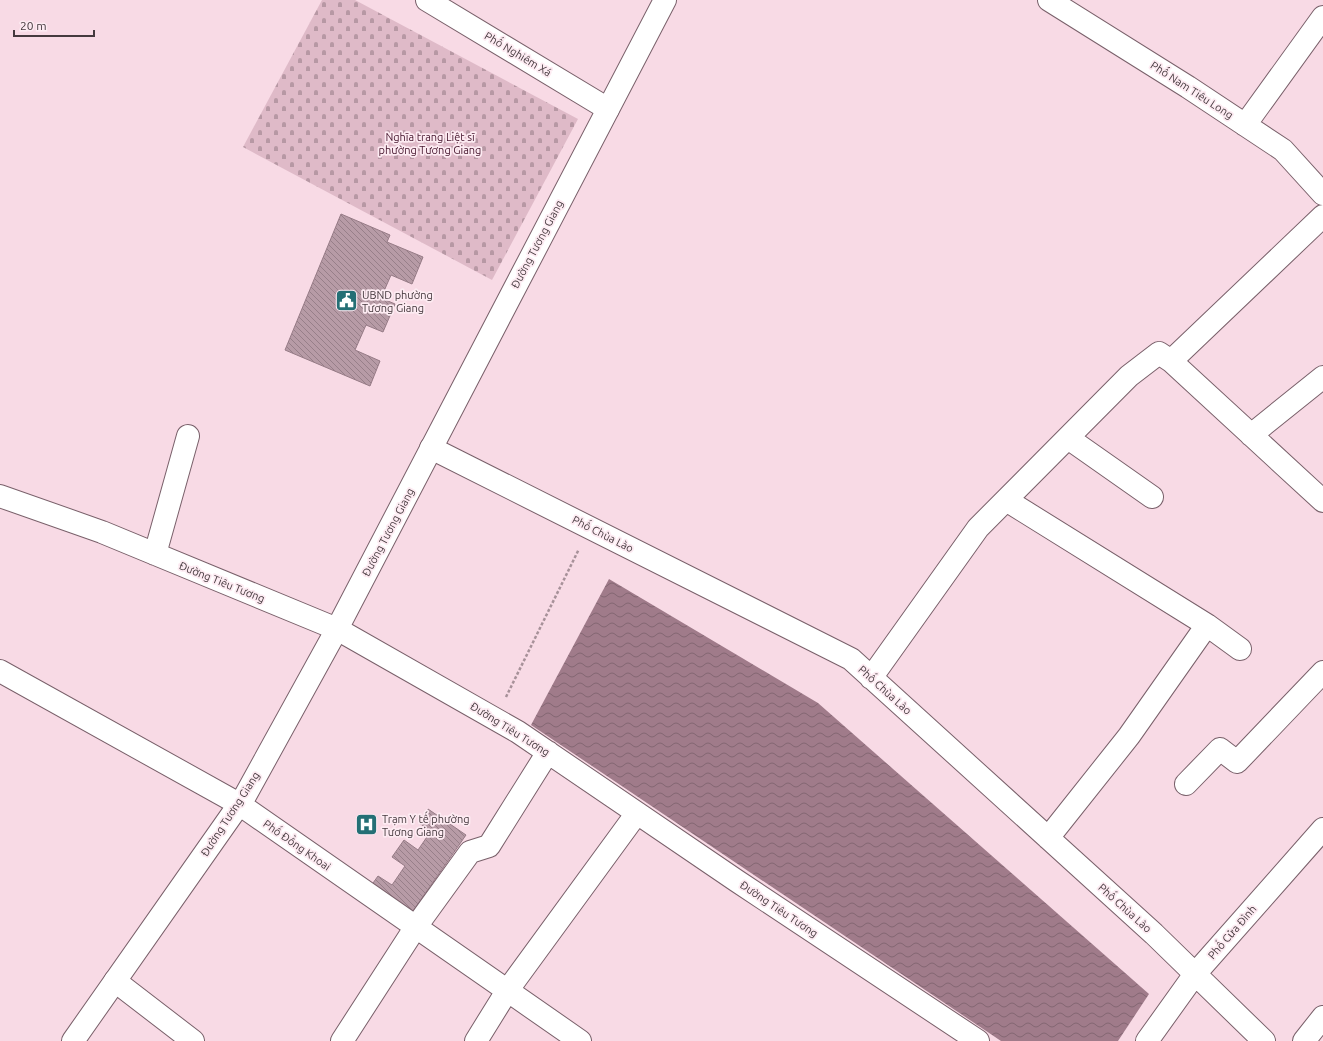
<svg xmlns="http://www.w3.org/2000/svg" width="1323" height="1041" font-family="Ubuntu,sans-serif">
	<defs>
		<pattern id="cemetery-stones" width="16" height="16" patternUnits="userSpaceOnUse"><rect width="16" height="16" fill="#dfbac8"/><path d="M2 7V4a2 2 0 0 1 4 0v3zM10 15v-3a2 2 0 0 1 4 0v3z" fill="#b798a4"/></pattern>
		<pattern id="water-waves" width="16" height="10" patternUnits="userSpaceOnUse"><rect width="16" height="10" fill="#a07b8a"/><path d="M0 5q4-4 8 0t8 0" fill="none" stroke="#846672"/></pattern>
		<pattern id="building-back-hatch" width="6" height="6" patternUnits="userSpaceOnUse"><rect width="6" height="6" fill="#b79ba6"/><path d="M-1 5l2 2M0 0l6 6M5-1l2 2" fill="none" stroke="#977f89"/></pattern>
	</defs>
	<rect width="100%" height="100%" fill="#f8dae5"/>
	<path fill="url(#cemetery-stones)" d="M322 0H355L578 119 492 280 243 147Z"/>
	<path fill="url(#water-waves)" d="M609 579 818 703 1149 994 1118 1041H1001L531 725Z"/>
	<path fill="url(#building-back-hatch)" stroke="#967b86" d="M341 214 390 235 387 242 423 257 412 284 391 275 381 298 395 304 383 332 366 325 355 350 380 361 370 386 285 350Z
		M428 809 466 835 408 918 368 890 378 876 392 885 405 866 392 857 404 840 418 850 431 831 419 823Z"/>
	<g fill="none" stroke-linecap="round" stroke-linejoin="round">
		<defs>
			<path id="minor" d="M427 0 608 109
				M1049 0 1188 87 1283 150 1323 194
				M1245 125 1323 17
				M1171 361 1323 216
				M1251 435 1323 377
				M1068 438 1152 497
				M431 448 851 659 1154 934 1264 1041
				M0 496 102 532 337 629 518 732 737 881 978 1041
				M1006 500 1207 625 1240 649
				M155 554 188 436
				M0 671 239 804 580 1041
				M871 678 978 528 1129 376 1159 353 1171 361 1323 501
				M1186 784 1220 749 1237 762 1323 672
				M1048 838 1129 736 1207 625
				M115 981 193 1041
				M342 1041 415 928 470 852 489 846 548 752
				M476 1041 507 991 637 813
				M1147 1041 1195 974 1323 829
				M1304 1041 1323 1017"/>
			<path id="major" d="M73 1041 245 796 337 629 665 0"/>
		</defs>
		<use href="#minor" stroke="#79606a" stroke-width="24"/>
		<use href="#major" stroke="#79606a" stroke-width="24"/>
		<path stroke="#a79199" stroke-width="2.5" stroke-dasharray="3 2" stroke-linecap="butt" d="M506 697 579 549"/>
		<use href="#minor" stroke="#fff" stroke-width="22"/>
		<use href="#major" stroke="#fff" stroke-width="22"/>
	</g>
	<defs>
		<symbol id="civic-square" viewBox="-11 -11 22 22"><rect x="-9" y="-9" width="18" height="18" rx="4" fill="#246f75" stroke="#fdebf2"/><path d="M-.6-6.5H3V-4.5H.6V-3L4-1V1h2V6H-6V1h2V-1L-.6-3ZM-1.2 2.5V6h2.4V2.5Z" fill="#fff"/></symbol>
		<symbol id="hospital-square" viewBox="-11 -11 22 22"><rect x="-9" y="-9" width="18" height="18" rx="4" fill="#246f75" stroke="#fdebf2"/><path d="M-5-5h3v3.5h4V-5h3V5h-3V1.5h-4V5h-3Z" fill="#fff"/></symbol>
	</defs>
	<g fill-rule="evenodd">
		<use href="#civic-square" x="334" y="288" width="25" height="25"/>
		<use href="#hospital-square" x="354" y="812" width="25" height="25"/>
	</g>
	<g text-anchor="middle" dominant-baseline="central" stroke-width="3.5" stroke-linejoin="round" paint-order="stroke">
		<g font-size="11" fill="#45393e" stroke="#fdebf2">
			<text transform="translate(518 54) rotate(31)">Phố Nghiêm Xá</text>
			<text transform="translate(1192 90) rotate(33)">Phố Nam Tiêu Long</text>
			<text transform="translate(537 244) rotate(-62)">Đường Tương Giang</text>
			<text transform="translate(388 532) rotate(-62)">Đường Tương Giang</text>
			<text transform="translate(603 534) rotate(27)">Phố Chùa Lào</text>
			<text transform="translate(222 582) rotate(22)">Đường Tiêu Tương</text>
			<text transform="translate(885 690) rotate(42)">Phố Chùa Lào</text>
			<text transform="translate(510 729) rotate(32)">Đường Tiêu Tương</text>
			<text transform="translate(230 814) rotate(-57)">Đường Tương Giang</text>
			<text transform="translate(297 845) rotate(35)">Phố Đồng Khoai</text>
			<text transform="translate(1125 908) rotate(42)">Phố Chùa Lào</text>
			<text transform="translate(779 909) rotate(34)">Đường Tiêu Tương</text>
			<text transform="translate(1232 932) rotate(-49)">Phố Cửa Đình</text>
		</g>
		<g font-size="11" fill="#45152d" stroke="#fdebf2">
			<text x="430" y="137">Nghĩa trang Liệt sĩ<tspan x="430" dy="13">phường Tương Giang</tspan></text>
		</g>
		<g font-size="11" fill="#45393e" stroke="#fdebf2" text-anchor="start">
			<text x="362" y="295">UBND phường<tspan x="362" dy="13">Tương Giang</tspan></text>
			<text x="382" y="819">Trạm Y tế phường<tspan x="382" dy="13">Tương Giang</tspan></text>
		</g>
	</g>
	<path d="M14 30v6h80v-6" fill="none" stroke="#45393e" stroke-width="2"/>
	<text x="20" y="30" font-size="12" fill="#45393e" stroke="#fdebf2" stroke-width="3" paint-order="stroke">20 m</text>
</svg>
